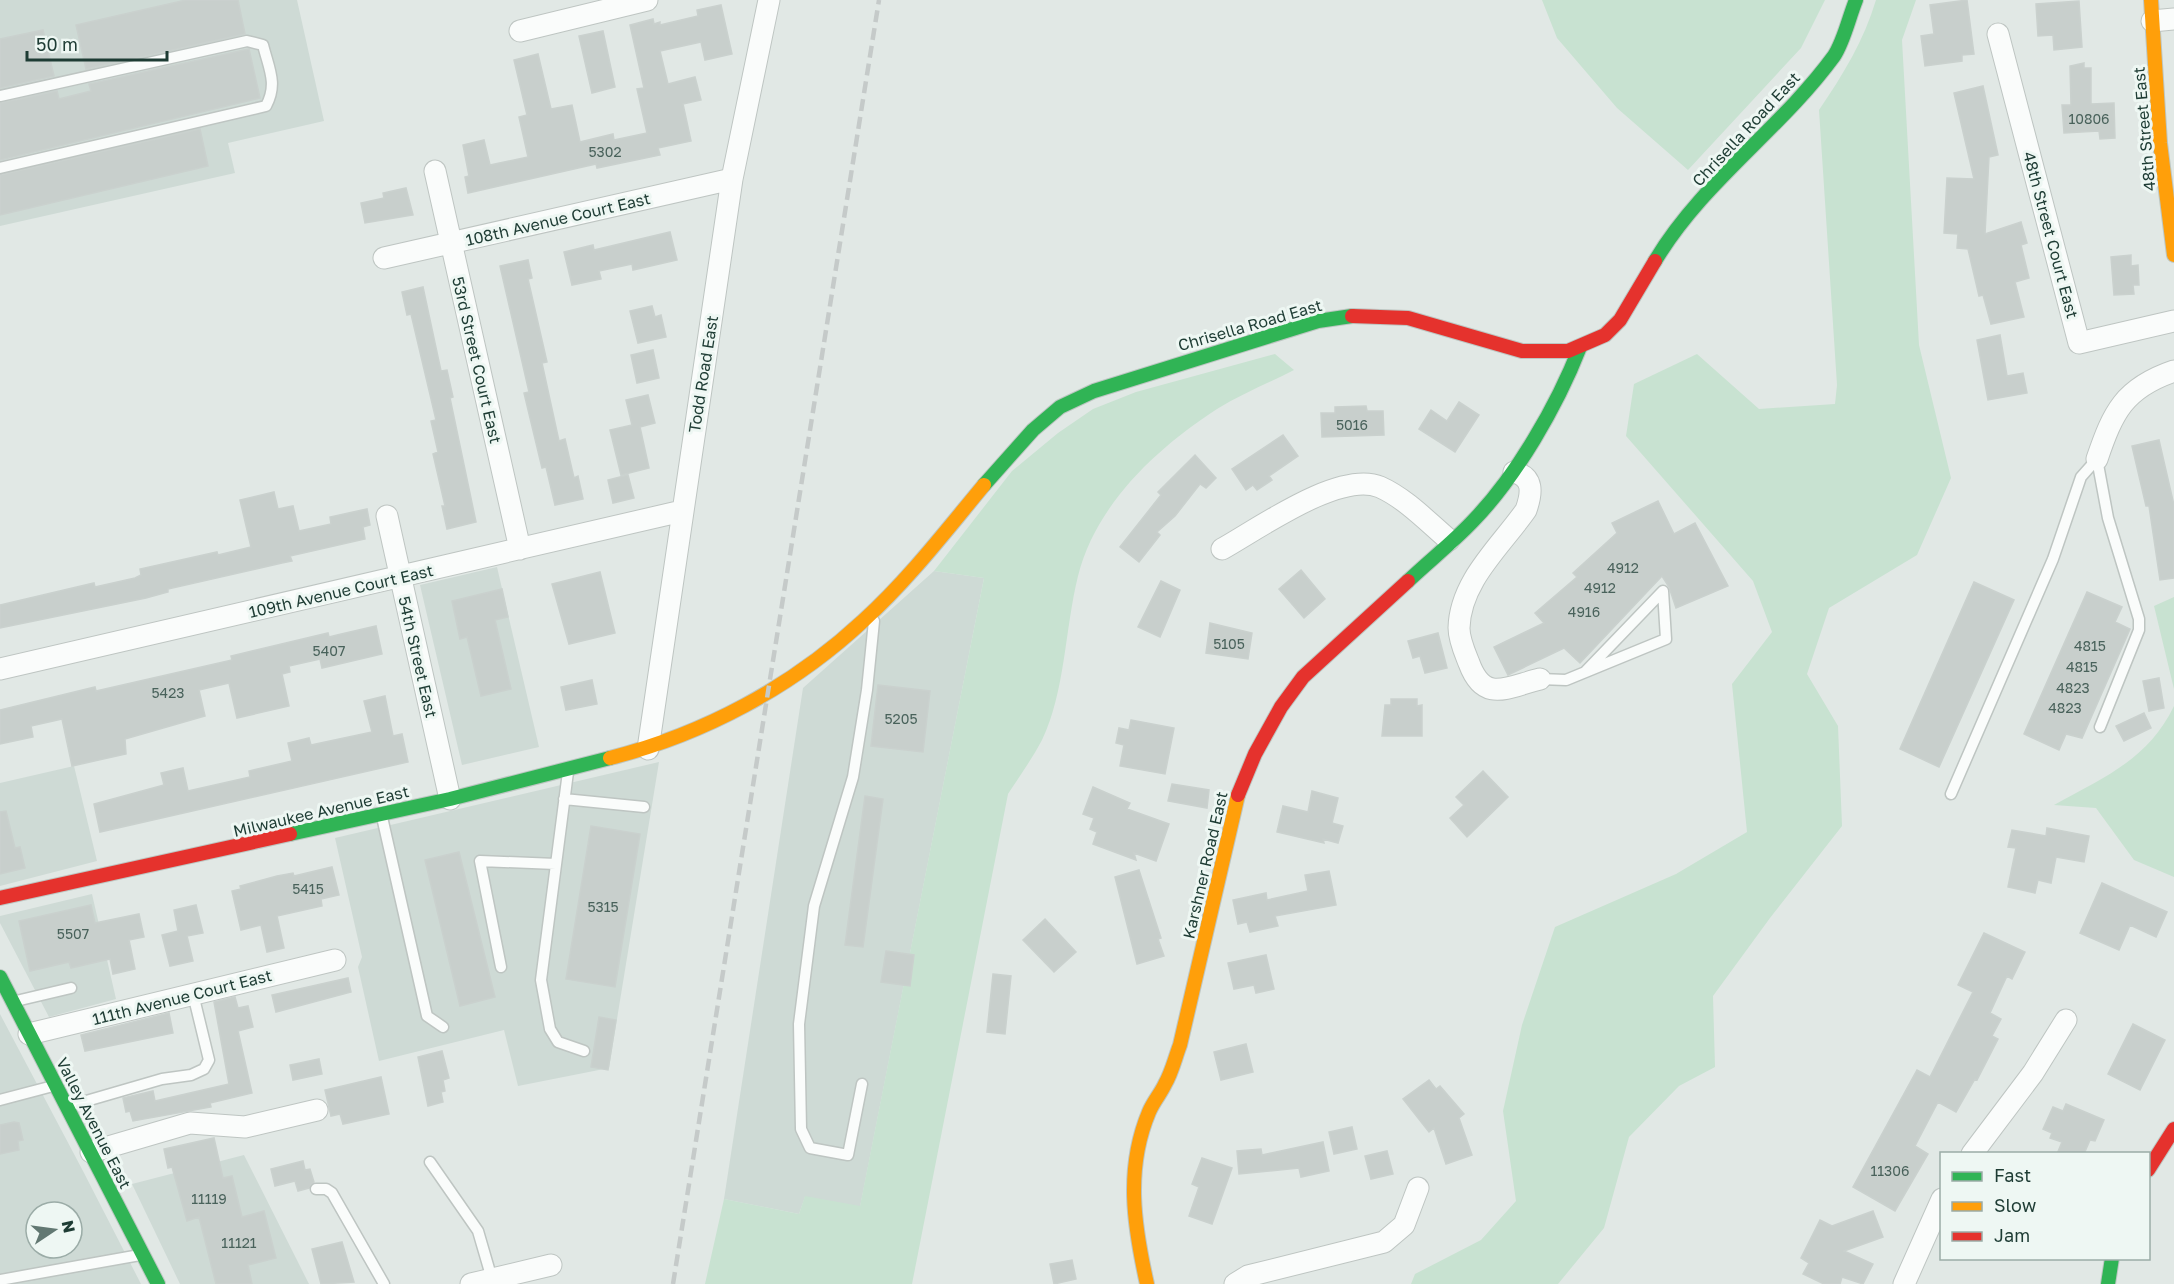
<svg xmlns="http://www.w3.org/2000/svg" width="2174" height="1284" font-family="'Golos Text',sans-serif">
	<rect width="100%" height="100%" fill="#e1e8e5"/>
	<path fill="#cedad5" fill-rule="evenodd" d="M0 0H297L324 121 228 143 235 173 0 226Z
		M497 567 539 747 462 765 420 585Z
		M934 571 984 578 860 1207 805 1197 799 1214 724 1199 803 688Z
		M659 762 609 1068 518 1086 504 1030 379 1061 358 967 362 957 335 838Z
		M74 766 97 861 0 886V783Z
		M92 894 116 999 49 1017 0 923V916Z
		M0 1014 83 1171 141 1284H0ZM36 1212H72V1248H36Z
		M244 1155 309 1284H180L132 1184Z"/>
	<path fill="#c8e2d1" d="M1542 0H1825L1801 48 1688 170 1617 108 1557 38Z
		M1876 0H1916L1902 40 1919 345 1951 478 1917 555 1829 608 1807 674 1838 726 1842 826 1770 918 1713 996 1715 1067 1679 1086 1629 1137 1604 1228 1558 1284H1411L1415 1274 1481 1240 1516 1201 1503 1111 1522 1025 1555 927 1676 874 1747 832 1732 684 1772 632 1753 581 1626 436 1634 384 1697 354 1759 409 1835 404 1837 385 1819 110C1843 75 1864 40 1876 0Z
		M1275 354 1294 370C1269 383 1241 394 1217 409 1157 448 1096 504 1078 576 1065 628 1065 693 1042 740 1032 759 1019 777 1008 794L912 1284H705L724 1199 799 1214 805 1196 860 1206 984 578 934 571 1012 471 1058 433 1093 409 1136 392Z
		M2174 597V689L2154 606Z
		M2174 706V877L2134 860 2096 808 2054 805C2104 777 2148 760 2174 706Z"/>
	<path fill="#c8cfcc" stroke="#cad1ce" stroke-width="1.5" d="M186 0H238L245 34 86 69 76 25Z
		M1967 0 1974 54 1962 55V61L1925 66 1921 36 1934 34 1930 5Z
		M2079 1 2082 47 2054 50 2053 35 2038 36 2036 4Z
		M721 5 732 54 705 60 701 42 660 51 668 84 695 77 701 100 683 104 691 141 658 148 660 155 597 168 596 164 468 193 465 177 469 176 463 145 484 140 490 165 528 157 519 117 527 115 514 60 538 54 551 109 572 105 580 142 613 134 614 140 647 133 637 89 644 88 630 25 653 19 654 24 660 22V25L698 16 697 10Z
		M43 30 54 76 0 88V39Z
		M603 31 615 87 592 93 579 36Z
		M249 49 260 98 0 160V103L57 91 59 99 91 91 89 84Z
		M2084 63V68H2091V104L2114 103 2115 138 2100 139 2099 131 2064 133 2062 105H2071L2070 66Z
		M1983 86 1998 155 1989 157 1985 234 2021 222 2027 243 2021 245 2029 278 2015 282 2024 317 1991 324 1983 295 1979 296 1968 249 1957 248 1958 234 1944 233 1947 178 1974 179 1954 93Z
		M200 129 208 166 0 215V175Z
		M406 188 413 215 365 223 361 203 384 198 383 193Z
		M670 232 677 260 633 270 632 264 599 271 601 279 572 285 564 252 593 245 594 250Z
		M2131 255V266L2138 265 2139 285H2133L2134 294 2114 295 2111 257Z
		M528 260 532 278 528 279 547 362 542 363 559 441 565 439 574 478 578 476 583 499 555 505 546 467 542 468 524 393 529 392 500 266Z
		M423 287 441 371 447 370 453 397 450 398 476 522 447 529 442 506H445L433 454 438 452 431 421 436 420 411 314 407 315 402 292Z
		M652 306 655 317 661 315 666 337 638 343 630 311Z
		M2000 335 2007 376 2023 373 2027 393 1988 400 1977 340Z
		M653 350 659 378 637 383 631 355Z
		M648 395 655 423 640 427 649 468 621 475 610 430 632 425 626 400Z
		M1459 402 1479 415 1455 452 1419 429 1431 410 1447 421Z
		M1366 406 1367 411H1383L1384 435 1322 437 1321 413H1335V407Z
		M1283 435 1298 456 1269 476 1272 480 1257 490 1253 485 1246 490 1232 469Z
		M2159 440 2174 505V578L2160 580 2149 506H2146L2132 446Z
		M1195 455 1216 478 1206 488 1200 484 1175 516 1157 532 1160 535 1139 562 1120 547 1161 495 1158 492Z
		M628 475 634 498 613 503 608 480Z
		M274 492 278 509 293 506 299 531 331 524 330 517 367 509 370 525 363 527 365 539 290 556 292 561 282 563 168 589V592L146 598 0 628V605L94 583 95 587 135 578 141 575 140 569 217 552 218 555 251 547 240 500Z
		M1658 501 1674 534 1695 523 1728 586 1676 608 1669 587 1662 576 1580 663 1564 648 1508 675 1494 647 1544 623 1535 613 1577 577 1573 573 1617 533 1612 523Z
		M1301 570 1325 599 1304 618 1279 589Z
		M600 572 615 633 569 644 552 584Z
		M1161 581 1180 590 1160 637 1138 627Z
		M1974 582 2014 600 1939 767 1900 749Z
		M502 589 508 617 495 620 511 689 481 696 467 637 460 639 452 601Z
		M2087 592 2122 607 2115 622 2130 629 2082 738 2066 734 2059 750 2024 734Z
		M1210 623 1252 633 1248 659 1206 653Z
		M376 626 382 654 322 668 320 659 289 666 290 672 282 674 289 706 237 718 229 683 199 690 205 716 125 739 126 754 72 766 62 719 31 726 33 737 0 744V710L95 687 96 691 232 660 231 656 328 633 329 637 337 635Z
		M1438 633 1447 668 1425 673 1420 656 1413 658 1408 641Z
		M2159 678 2164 708 2149 711 2143 681Z
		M592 680 597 704 566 710 561 687Z
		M878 685 930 691 923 752 871 746Z
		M385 696 393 736 402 734 408 762 100 832 94 804 164 785 161 773 183 768 188 791 250 777 249 771 292 761 288 743 309 738 311 745 372 732 364 701Z
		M1391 699H1417V706L1422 705V736H1382L1385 705H1391Z
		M2144 713 2151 728 2124 741 2116 726Z
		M1131 720 1174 728 1165 774 1120 766 1124 745 1116 743 1119 728 1129 730Z
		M1483 771 1508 797 1467 837 1450 818 1464 805 1456 797Z
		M1172 784 1209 790 1207 808 1168 801Z
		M1093 787 1130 803 1127 809 1169 824 1156 861 1134 853 1136 860 1093 844 1097 832 1090 829 1094 818 1083 814Z
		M1312 791 1338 798 1332 823 1343 826 1338 843 1323 839 1324 843 1277 832 1283 806 1308 812Z
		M865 796 883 799 863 947 845 945Z
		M6 811 15 848 20 847 25 868 0 874V812Z
		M591 826 640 834 615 987 566 979Z
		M2047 828 2089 836 2084 862 2056 857 2051 883 2038 880 2035 893 2008 887 2016 848 2008 847 2012 830 2046 836Z
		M459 852 495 997 460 1006 425 860Z
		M332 867 339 895 321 899 322 906 277 916 284 948 267 952 261 925 241 930 232 891 241 889 240 886 277 876 293 873 294 876Z
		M1139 870 1161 938 1158 939 1164 956 1137 964 1115 877Z
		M1329 871 1336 905 1275 916 1278 926 1250 932 1247 922 1238 924 1233 900 1266 893 1267 900 1308 891 1305 875Z
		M2102 883 2167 912 2156 937 2130 925 2119 950 2080 933Z
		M91 905 95 923 139 914 144 937 129 940 135 969 113 974 110 959 71 968 69 962 30 971 19 921Z
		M196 905 203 933 187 936 193 961 170 966 162 935 178 931 174 910Z
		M1045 919 1076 952 1054 972 1023 940Z
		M1984 933 2025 952 2012 979 2007 976 1990 1013 2001 1019 1992 1036 1998 1039 1977 1080 1975 1079 1956 1112 1938 1102 1915 1146 1928 1154 1895 1211 1853 1187 1917 1070 1930 1077 1973 992 1958 985Z
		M886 951 914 955 910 986 881 982Z
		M1266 955 1274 989 1256 993 1254 985 1234 989 1228 963Z
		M993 974 1011 976 1005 1034 987 1032Z
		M348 978 351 992 276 1012 272 995Z
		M235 997 238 1008 248 1006 253 1027 238 1031 252 1093 210 1103 211 1107 133 1121 130 1111 126 1112 123 1098 153 1091 155 1101 229 1084 214 1002Z
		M169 1013 173 1033 85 1051 81 1035Z
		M599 1017 616 1020 608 1070 591 1067Z
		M2133 1024 2165 1040 2140 1090 2108 1074Z
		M1246 1044 1253 1072 1221 1080 1214 1052Z
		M442 1051 449 1078 443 1080 445 1091 441 1092 443 1102 428 1106 418 1057Z
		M319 1059 322 1074 293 1080 290 1065Z
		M381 1077 389 1114 343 1124 340 1114 331 1116 325 1090Z
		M1429 1080 1436 1089 1440 1086 1464 1114 1459 1118 1472 1155 1446 1164 1434 1128 1429 1132 1403 1099Z
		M2066 1104 2104 1120 2095 1141 2090 1140 2084 1154H2057L2062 1142 2050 1138 2052 1133 2043 1129 2053 1107 2063 1111Z
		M14 1122 19 1123 23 1140 18 1141 19 1150 0 1154V1125Z
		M1352 1127 1357 1149 1334 1154 1329 1132Z
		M214 1138 223 1178 232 1176 242 1217 264 1211 276 1258 248 1265 252 1284H216L199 1217 187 1221 172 1167 168 1168 164 1149Z
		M1323 1142 1329 1171 1301 1177 1299 1168 1239 1174 1237 1151 1261 1149 1262 1155Z
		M1387 1151 1393 1174 1371 1179 1365 1156Z
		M1202 1158 1232 1168 1212 1224 1189 1216 1199 1187 1192 1184Z
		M303 1161 305 1170 310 1169 314 1182 309 1188 298 1191 295 1181 275 1186 271 1169Z
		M1873 1211 1883 1237 1844 1251 1873 1264 1863 1284 1842 1277 1840 1284H1824L1803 1274 1809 1263 1801 1258 1820 1220 1832 1226Z
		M342 1242 354 1282 321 1284 312 1249Z
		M1072 1260 1076 1279 1054 1284 1050 1264Z"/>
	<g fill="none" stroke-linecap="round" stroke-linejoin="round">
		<defs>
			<path id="lane" d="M0 96 247 41 263 45C269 69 278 84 266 106L0 168
				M2097 459 2108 518 2139 619V630L2100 727
				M1540 679 1566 680 1666 639 1663 591 1585 672
				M568 772 541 980 550 1029 558 1042 584 1051
				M1951 794 2053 559 2081 477 2097 459
				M564 799 644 807
				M382 817 427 1016 443 1027
				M501 967 480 861 556 864
				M16 1001 71 988
				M862 1084 848 1155 810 1148 801 1129 799 1024 814 906 853 777 867 690 874 621
				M0 1100 53 1086
				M69 1106 162 1079 191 1075 204 1069 209 1060 193 994
				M430 1162 478 1231 492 1279
				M316 1189H326L332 1193 384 1284
				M0 1280 140 1255"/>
			<path id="street" d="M2152 21 2174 19
				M520 31 647 0
				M1998 34 2079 343 2174 321
				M435 171 520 549
				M384 258 732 179
				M2097 459C2113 412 2124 388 2174 371
				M1514 472C1534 477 1532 493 1526 510 1501 546 1460 581 1459 628 1459 640 1465 653 1469 663 1484 704 1507 687 1540 679
				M387 516 450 799
				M1222 549C1258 529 1340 470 1380 487 1405 498 1428 522 1449 540
				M0 669 682 511
				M648 749 732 179 769 0
				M29 1034 335 960
				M91 1152 190 1123 245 1127 317 1110
				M1972 1154 2033 1073 2066 1020
				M471 1284 551 1265
				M1235 1284 1248 1276 1384 1242 1404 1225 1418 1188
				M1904 1284 1942 1199"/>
			<path id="fast" d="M1655 261C1702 182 1780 130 1834 56 1844 41 1849 17 1856 0
				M984 485 1033 430 1060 407 1094 391 1318 321 1352 316
				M1408 581C1429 561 1452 543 1472 522 1516 477 1557 406 1580 347
				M290 834 450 799 610 758
				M0 977 158 1284
				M2108 1284 2112 1258"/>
			<path id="slow" d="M2151 0 2160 143 2174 255
				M610 758C704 734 792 687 863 621 908 580 945 532 984 485
				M1147 1284C1134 1226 1125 1169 1149 1112 1153 1102 1161 1093 1165 1084 1172 1072 1175 1058 1180 1045L1238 795"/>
			<path id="jam" d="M1352 316 1408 318 1522 351H1568L1605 335 1620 320 1655 261
				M1238 795 1255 754 1281 707 1303 677 1408 581
				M0 898 290 834
				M2148 1170 2174 1129"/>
		</defs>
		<use href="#lane" stroke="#bec5c2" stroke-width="13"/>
		<use href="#street" stroke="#bec5c2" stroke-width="23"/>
		<use href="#fast" stroke="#bdc6c2" stroke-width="16"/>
		<use href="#slow" stroke="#bdc6c2" stroke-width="16"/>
		<use href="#jam" stroke="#bdc6c2" stroke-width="16"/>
		<use href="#lane" stroke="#fafcfb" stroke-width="10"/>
		<use href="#street" stroke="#fafcfb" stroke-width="21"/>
		<use href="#fast" stroke="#30b455" stroke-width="14"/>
		<use href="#slow" stroke="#ff9f0a" stroke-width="14"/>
		<use href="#jam" stroke="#e5322d" stroke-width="14"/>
		<path stroke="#c5cac9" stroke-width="4.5" stroke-dasharray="12 6" stroke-linecap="butt" d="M673 1284 879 0"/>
	</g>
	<g text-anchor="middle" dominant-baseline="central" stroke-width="6" stroke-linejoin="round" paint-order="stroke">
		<g font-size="14" fill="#49625b">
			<text x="2089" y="118">10806</text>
			<text x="605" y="151">5302</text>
			<text x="1352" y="424">5016</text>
			<text x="1623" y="567">4912</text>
			<text x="1600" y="587">4912</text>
			<text x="1584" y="611">4916</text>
			<text x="1229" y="643">5105</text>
			<text x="2090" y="645">4815</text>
			<text x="329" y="650">5407</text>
			<text x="2082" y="666">4815</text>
			<text x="2073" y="687">4823</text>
			<text x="168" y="692">5423</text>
			<text x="2065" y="707">4823</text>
			<text x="901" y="718">5205</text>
			<text x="308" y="888">5415</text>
			<text x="603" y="906">5315</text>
			<text x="73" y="933">5507</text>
			<text x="1890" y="1170">11306</text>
			<text x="209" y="1198">11119</text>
			<text x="239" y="1242">11121</text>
		</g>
		<g font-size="16" fill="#1e3c34" stroke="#eef7f3">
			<text transform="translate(1746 129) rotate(-47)">Chrisella Road East</text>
			<text transform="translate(2144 129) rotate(-95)">48th Street East</text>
			<text transform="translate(558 219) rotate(-13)">108th Avenue Court East</text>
			<text transform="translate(2051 235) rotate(75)">48th Street Court East</text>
			<text transform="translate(1250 325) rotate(-16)">Chrisella Road East</text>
			<text transform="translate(477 360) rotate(77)">53rd Street Court East</text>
			<text transform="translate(703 374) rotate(-81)">Todd Road East</text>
			<text transform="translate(341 591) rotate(-13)">109th Avenue Court East</text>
			<text transform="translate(418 657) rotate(77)">54th Street East</text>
			<text transform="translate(321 811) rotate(-13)">Milwaukee Avenue East</text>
			<text transform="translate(1205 865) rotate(-77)">Karshner Road East</text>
			<text transform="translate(182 997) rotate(-14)">111th Avenue Court East</text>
			<text transform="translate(94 1123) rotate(63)">Valley Avenue East</text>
		</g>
	</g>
	<rect x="1940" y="1152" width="210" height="108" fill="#eef7f3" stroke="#9baca7" stroke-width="1.5"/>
	<rect x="1952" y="1172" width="30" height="9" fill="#30b455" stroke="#9baca7" stroke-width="1.5"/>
	<text x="1994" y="1182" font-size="18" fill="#1e3c34">Fast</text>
	<rect x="1952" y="1202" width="30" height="9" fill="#ff9f0a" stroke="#9baca7" stroke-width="1.5"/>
	<text x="1994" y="1212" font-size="18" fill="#1e3c34">Slow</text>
	<rect x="1952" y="1232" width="30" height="9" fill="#e5322d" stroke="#9baca7" stroke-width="1.5"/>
	<text x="1994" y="1242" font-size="18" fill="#1e3c34">Jam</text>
	<g transform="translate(54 1230) rotate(77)"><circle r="28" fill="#eef7f3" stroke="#9baca7" stroke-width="1.5"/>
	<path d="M0-4.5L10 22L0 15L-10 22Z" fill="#627872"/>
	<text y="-9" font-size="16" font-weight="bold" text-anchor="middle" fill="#1e3c34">N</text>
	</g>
	<path d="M27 51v9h140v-9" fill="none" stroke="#1e3c34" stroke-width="3"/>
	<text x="36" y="51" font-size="18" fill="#1e3c34" stroke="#eef7f3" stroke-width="4.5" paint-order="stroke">50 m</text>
</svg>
